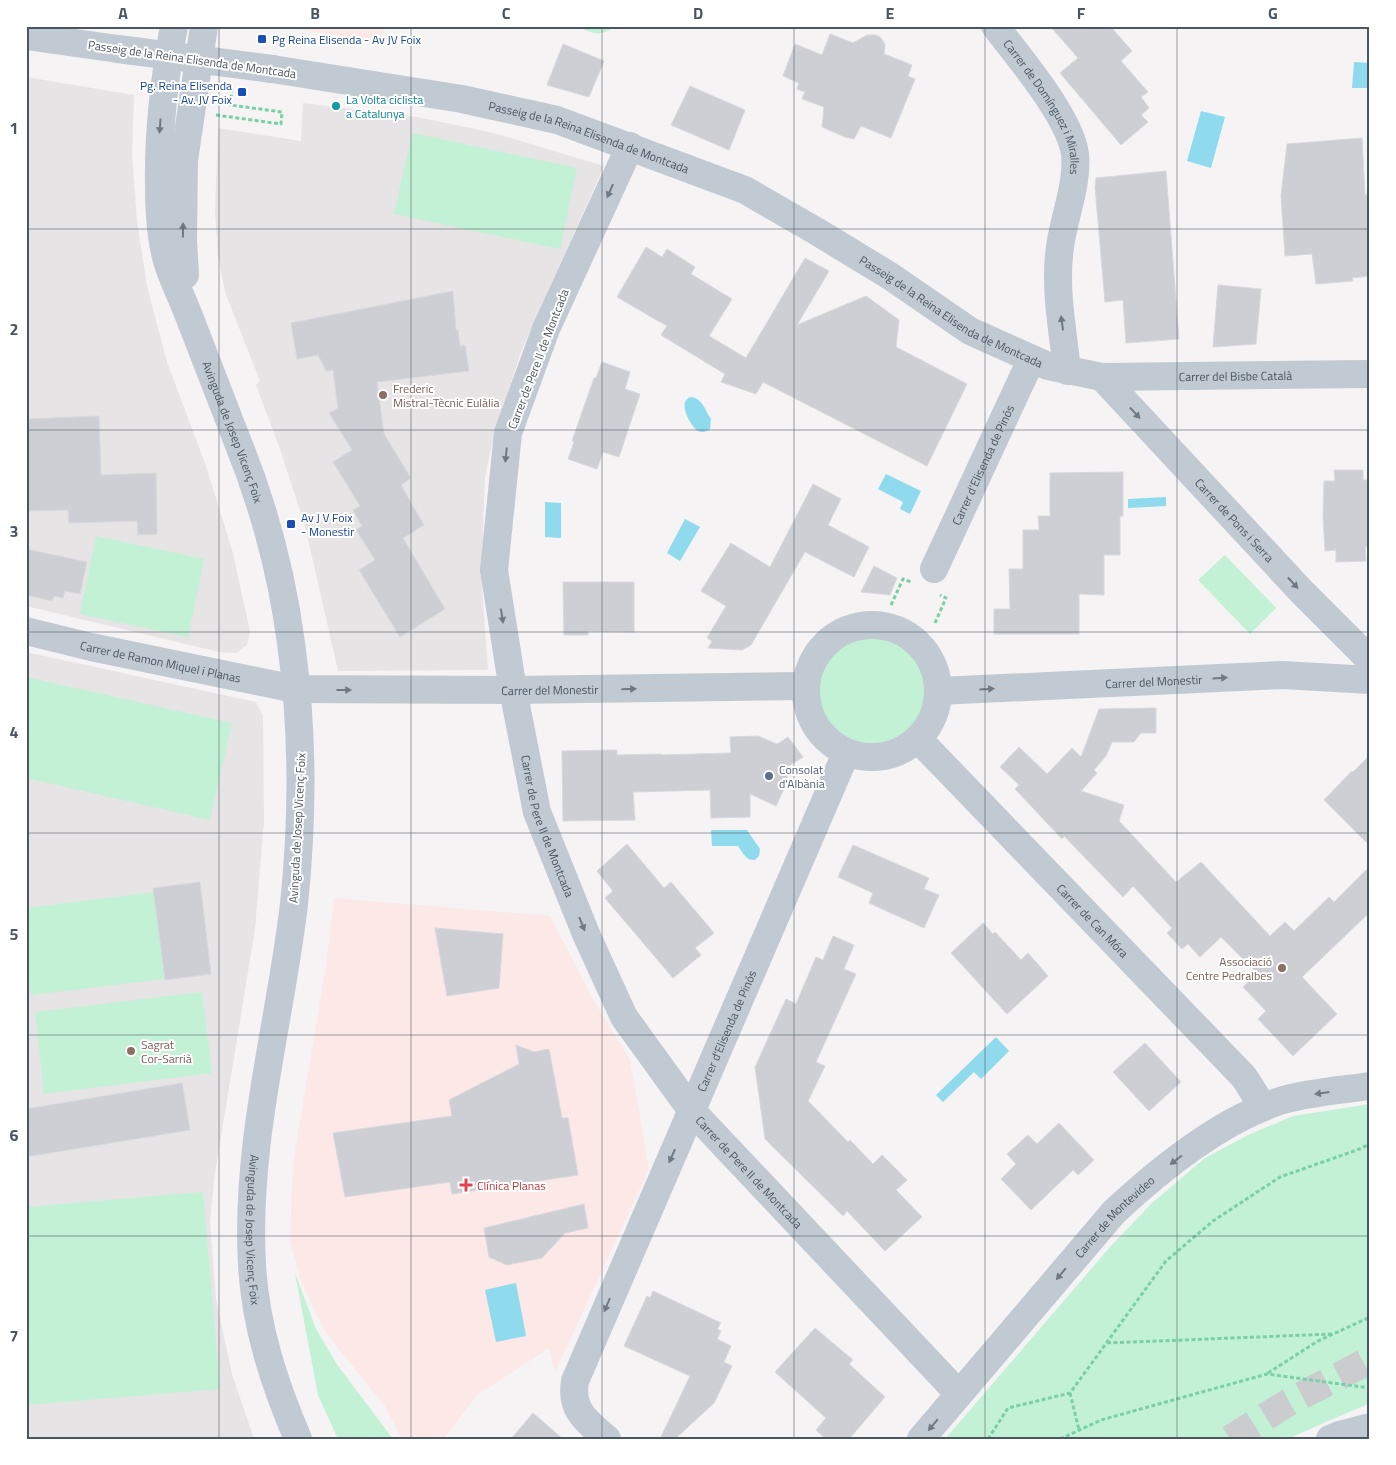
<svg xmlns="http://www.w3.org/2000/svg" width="1396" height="1465" font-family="'Titillium Web',sans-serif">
	<rect width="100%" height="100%" fill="#f5f3f3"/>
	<path fill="#e6e4e5" d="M26 77 134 95 132 153 137 221 147 286 167 362 206 466 233 553 250 632 247 645 236 653 219 652 26 606Z
		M303 103 417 117 494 133 604 166 520 354 492 444 485 477 483 527 482 588 488 670 338 671 305 526 280 449 256 385 260 381 225 292 218 255 215 214 218 128 301 141Z
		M26 652 256 702 263 715 264 820 255 929 215 1173 210 1222 216 1299 232 1374 254 1439H26Z"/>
	<path fill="#fce8e6" d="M276 26H386L379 44 345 36Z
		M334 898 550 916 594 1001 630 1060 649 1169 555 1372 549 1348 476 1396 444 1439H402L385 1406 326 1333 302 1284 290 1241 293 1164 326 966Z"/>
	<path fill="#c3f1d5" d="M583 26H615C605 35 594 35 583 29Z
		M412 133 577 168 560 249 394 214Z
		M96 536 204 559 188 637 80 614Z
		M1225 555 1276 608 1250 634 1198 580Z
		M818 689a54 54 0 1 1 108 0a54 54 0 1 1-108 0Z
		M26 677 232 723 210 820 26 778Z
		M154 892 165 979 31 995 26 961V908Z
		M202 992 212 1073 44 1094 35 1012Z
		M1370 1104V1403L1287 1439H945L1111 1246 1152 1203 1205 1158 1248 1135 1293 1116Z
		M203 1192 220 1389 26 1405V1207Z
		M295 1273 316 1329 338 1366 393 1439H338L318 1395Z"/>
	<path fill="#90daee" d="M1354 62 1370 63V88H1352Z
		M1201 111 1225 117 1211 168 1187 161Z
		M691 397C702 398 705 410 711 419L710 429C706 432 702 433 698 431 691 427 676 401 691 397Z
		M886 474 921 491 910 514 900 509 903 502 878 489Z
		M1166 497V506L1128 508V499Z
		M545 502 561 503V538L545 537Z
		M685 519 700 527 680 561 667 553Z
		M711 830H747L760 849 759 856 755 860C746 861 743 853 738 846H712Z
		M996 1037 1009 1051 981 1079 974 1072 943 1102 936 1095Z
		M516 1283 526 1336 496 1342 485 1290Z"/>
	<path fill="#cdcfd5" stroke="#d7d9de" d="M1050 26H1110L1132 51 1121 61 1148 92 1141 97 1149 108 1141 115 1148 122 1121 145 1060 73 1078 58Z
		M830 34 853 43 867 35H876L880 37 885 44 884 54 912 65 908 76 915 79 891 138 861 126 854 139 845 137 822 127 824 107 802 99 805 92 797 89 799 83 783 76 795 44 822 55Z
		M563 44 604 61 589 97 547 85Z
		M690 86 745 110 729 150 671 125Z
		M1362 138 1365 195 1370 194V276L1352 278 1353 281 1316 284 1312 254 1285 256 1281 196 1287 144Z
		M1166 171 1179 339 1126 343 1123 300 1105 302 1095 187 1096 178Z
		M646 247 662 257 667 249 695 267 691 274 732 299 709 336 746 358 805 258 829 271 797 325 866 296 899 320 896 347 967 384 927 466 763 382 756 394 721 382 725 374 661 335 667 326 617 297Z
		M1218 285 1261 289 1256 344 1213 347Z
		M453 291 456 330H458L460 346 465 345 469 371 377 382 384 434 411 478 401 485 424 525 403 538 445 609 400 637 359 570 375 560 356 530 362 526 353 510 360 506 333 462 352 450 329 413 338 408 333 370 326 371 318 355 297 359 291 323Z
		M602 362 630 372 625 389 640 394 619 457 603 452 597 469 568 459 574 442 572 441 594 378H596Z
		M99 416 101 475 156 473 157 534 138 535 137 521 69 523 68 510 26 511V419Z
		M1334 470H1363V480H1370V546L1365 547 1366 561 1336 562V550L1325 551 1323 516 1324 481H1335Z
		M1123 472V516H1120V555H1104V595L1079 594V634H994V609H1010L1009 569H1023V530H1039L1038 516H1050V473Z
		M813 484 841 499 828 525 869 547 854 577 805 552 751 645 742 650 708 648 712 641 707 638 726 606 701 591 731 543 770 567Z
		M26 549 87 562 80 594 65 591 63 598 54 596 52 601 26 595Z
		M874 566 897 578 890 595 861 592Z
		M563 582H634V632L588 631V635H564Z
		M1156 708V733H1141L1134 742H1112L1106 756 1094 770 1097 773 1081 791 1124 805 1119 821 1176 882 1201 862 1270 936 1285 922 1294 931 1329 897 1334 902 1370 866V912L1302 977 1337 1014 1293 1056 1258 1019 1266 1011 1243 987 1257 973 1221 937 1200 957 1188 944 1182 949 1167 933 1172 928 1133 886 1123 897 1064 836 1062 839 1015 789 1019 785 1000 767 1019 747 1047 774 1072 748 1081 757 1099 709Z
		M758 736 777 744 788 737 803 757 787 767V783L776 806 750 794V817L711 818 710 790 633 792 635 820 563 821 562 751 617 750V755L661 754V755L731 753 730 737Z
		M1370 755V846L1324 800 1352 771 1353 772Z
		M627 844 664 888 671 882 714 933 695 948 701 955 673 978 605 898 613 891 597 871Z
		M853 845 929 878 924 889 939 895 924 928 869 903 873 893 838 877Z
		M200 882 211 974 165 980 153 888Z
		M983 923 993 934 995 932 1021 960 1028 953 1048 976 1007 1014 951 953Z
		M435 928 503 934 499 988 447 996Z
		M833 936 854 945 844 969 856 974 816 1062 825 1066 808 1101 848 1142 850 1140 873 1164 882 1155 907 1180 896 1190 922 1217 885 1251 847 1211 843 1216 765 1139 755 1067 786 999 796 1004 816 957 823 960Z
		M1145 1043 1181 1082 1149 1111 1113 1072Z
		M516 1045 534 1052 549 1049 562 1118H568L578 1175 452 1194 450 1182 345 1197 333 1133 452 1116 449 1100 519 1064Z
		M182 1083 190 1130 26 1157V1109Z
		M1059 1123 1094 1160 1078 1175 1073 1170 1031 1210 1001 1179 1016 1164 1007 1154 1028 1135 1037 1144Z
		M584 1204 588 1228 565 1233 542 1258 507 1265 489 1257 484 1228Z
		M653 1291 721 1323 717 1329 721 1331 717 1339 731 1346 724 1362 732 1366 714 1403 675 1439H660L690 1376 624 1346 647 1296 650 1298Z
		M815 1328 853 1360 849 1364 885 1397 849 1439H826L816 1430 826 1418 775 1372Z
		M533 1413 563 1439H511Z"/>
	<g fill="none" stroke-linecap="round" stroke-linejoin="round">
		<path stroke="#caccce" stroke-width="28" stroke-dasharray="28 14" stroke-linecap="butt" d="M1230 1439 1289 1402 1370 1360"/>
		<path stroke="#7ad0a6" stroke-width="3" stroke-dasharray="4 2.5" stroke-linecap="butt" d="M216 115 281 124 282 112 230 105 232 91
			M891 605 903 579 911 582
			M935 623 946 598 940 595
			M1107 1343 1333 1334
			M1268 1373 1318 1341 1370 1317
			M1070 1393 1079 1430
			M988 1439 1008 1408 1070 1393 1166 1261 1213 1221 1280 1177 1357 1150 1370 1144
			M1060 1439 1101 1420 1267 1374 1370 1388"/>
		<g stroke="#c1cad2" stroke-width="28">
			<path id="s1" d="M174 26C164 80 158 130 159 185 159 211 160 239 168 264 173 280 181 296 187 311 204 354 220 397 237 440 263 504 282 574 291 643 303 729 303 818 294 904 280 1024 245 1142 252 1264 255 1325 274 1383 298 1439"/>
			<path id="s2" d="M995 26C1018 56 1070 117 1075 154 1078 185 1064 216 1060 247 1054 289 1063 330 1067 371"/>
			<path d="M26 36 118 49"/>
			<path id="s3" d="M272 69 462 99 557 120 745 190 816 231 890 276 970 331 1048 366 1102 377 1370 374"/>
			<path id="s4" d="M630 146 546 329 508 433 494 570 513 690 537 812 586 934 624 1017 692 1111 959 1394"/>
			<path d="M185 275 183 240 184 160 204 26"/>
			<path id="s5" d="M1102 377 1302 592 1370 660"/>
			<path id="s6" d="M934 569 1031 360"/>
			<circle cx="872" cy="691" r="66"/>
			<path id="s7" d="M26 631 91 647 295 689 513 690 806 686"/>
			<path id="s8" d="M939 691 1283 675 1370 680"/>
			<path id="s9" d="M918 739 1244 1077 1263 1107"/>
			<path id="s10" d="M607 1439C587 1421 570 1411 575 1381L846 753"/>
			<path id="s11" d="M921 1439 1114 1212C1160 1169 1222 1119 1283 1100 1311 1092 1341 1090 1370 1086"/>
			<path d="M1330 1439 1339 1435 1370 1427"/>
		</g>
		<path stroke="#c1cad2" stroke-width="28" d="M118 49 272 69"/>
	</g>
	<defs><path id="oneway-solid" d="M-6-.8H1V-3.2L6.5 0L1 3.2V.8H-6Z" transform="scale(1.25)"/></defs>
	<g fill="#6e7983">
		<use href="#oneway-solid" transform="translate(160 126) rotate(94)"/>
		<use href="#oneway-solid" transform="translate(610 191) rotate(114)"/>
		<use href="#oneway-solid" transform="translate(183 230) rotate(-89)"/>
		<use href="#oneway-solid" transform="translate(1062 323) rotate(-98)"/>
		<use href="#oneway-solid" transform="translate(1135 413) rotate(47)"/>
		<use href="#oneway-solid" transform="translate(506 455) rotate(96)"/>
		<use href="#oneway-solid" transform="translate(1293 583) rotate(47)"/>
		<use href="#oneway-solid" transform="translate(502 616) rotate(81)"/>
		<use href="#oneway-solid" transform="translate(1220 678) rotate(-3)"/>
		<use href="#oneway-solid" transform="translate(629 689) rotate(-1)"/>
		<use href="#oneway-solid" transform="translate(987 689) rotate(-3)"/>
		<use href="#oneway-solid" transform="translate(344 690)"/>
		<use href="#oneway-solid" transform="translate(582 924) rotate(68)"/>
		<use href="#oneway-solid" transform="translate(1322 1093) rotate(172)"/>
		<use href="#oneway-solid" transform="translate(672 1156) rotate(114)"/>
		<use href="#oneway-solid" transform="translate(1176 1160) rotate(143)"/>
		<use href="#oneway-solid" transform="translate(1061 1274) rotate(130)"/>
		<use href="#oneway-solid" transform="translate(607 1305) rotate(113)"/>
		<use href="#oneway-solid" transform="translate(933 1425) rotate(130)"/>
	</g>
	<path fill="none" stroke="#4a5661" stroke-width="1" stroke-opacity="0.55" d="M219 26V1439M411 26V1439M602 26V1439M794 26V1439M985 26V1439M1177 26V1439M26 229H1370M26 430H1370M26 632H1370M26 833H1370M26 1035H1370M26 1236H1370"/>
	<g fill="#1a4fb4" stroke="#fff" stroke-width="2">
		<rect x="257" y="34" width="10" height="10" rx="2.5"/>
		<rect x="237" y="87" width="10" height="10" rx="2.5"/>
		<rect x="286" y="519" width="10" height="10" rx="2.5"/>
	</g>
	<circle fill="#0f9aa8" stroke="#fff" stroke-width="2" cx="336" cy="106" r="5"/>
	<g fill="#8d6e63" stroke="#fff" stroke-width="2">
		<circle cx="383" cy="395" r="5"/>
		<circle cx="1282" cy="968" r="5"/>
		<circle cx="131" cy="1051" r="5"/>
	</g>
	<circle fill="#5c6f8a" stroke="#fff" stroke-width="2" cx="769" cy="776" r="5"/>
	<path fill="#e0444e" stroke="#fff" stroke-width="2" d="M463.5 1177.5h5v5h5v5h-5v5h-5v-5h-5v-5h5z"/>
	<g text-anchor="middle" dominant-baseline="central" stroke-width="4" stroke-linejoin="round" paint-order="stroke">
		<g font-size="12" fill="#164399" stroke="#fff" text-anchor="start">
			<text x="272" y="39">Pg Reina Elisenda - Av JV Foix</text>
			<text x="232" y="85" text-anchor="end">Pg. Reina Elisenda<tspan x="232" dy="14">- Av. JV Foix</tspan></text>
			<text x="301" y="517">Av J V Foix<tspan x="301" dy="14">- Monestir</tspan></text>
		</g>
		<g font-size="12" fill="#4a5661" stroke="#fff">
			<text transform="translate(192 59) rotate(8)">Passeig de la Reina Elisenda de Montcada</text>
			<text stroke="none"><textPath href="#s2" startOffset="96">Carrer de Domínguez i Miralles</textPath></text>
			<text stroke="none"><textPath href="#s3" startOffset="325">Passeig de la Reina Elisenda de Montcada</textPath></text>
			<text stroke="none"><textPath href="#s3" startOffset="730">Passeig de la Reina Elisenda de Montcada</textPath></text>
			<text transform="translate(538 359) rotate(-69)">Carrer de Pere II de Montcada</text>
			<text stroke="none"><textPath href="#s3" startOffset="1030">Carrer del Bisbe Català</textPath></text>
			<text stroke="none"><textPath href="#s1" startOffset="420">Avinguda de Josep Vicenç Foix</textPath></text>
			<text stroke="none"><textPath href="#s6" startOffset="115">Carrer d'Elisenda de Pinós</textPath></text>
			<text stroke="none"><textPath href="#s5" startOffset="195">Carrer de Pons i Serra</textPath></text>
			<text stroke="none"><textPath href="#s7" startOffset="138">Carrer de Ramon Miquel i Planas</textPath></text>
			<text stroke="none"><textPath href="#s8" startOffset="215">Carrer del Monestir</textPath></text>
			<text stroke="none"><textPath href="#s7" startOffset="530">Carrer del Monestir</textPath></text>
			<text stroke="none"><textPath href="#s4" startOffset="712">Carrer de Pere II de Montcada</textPath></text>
			<text transform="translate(297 828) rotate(-87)">Avinguda de Josep Vicenç Foix</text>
			<text stroke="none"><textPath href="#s9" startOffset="252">Carrer de Can Móra</textPath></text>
			<text stroke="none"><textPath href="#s10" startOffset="452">Carrer d'Elisenda de Pinós</textPath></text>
			<text stroke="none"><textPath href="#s4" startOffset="1118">Carrer de Pere II de Montcada</textPath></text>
			<text stroke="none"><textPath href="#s11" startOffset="295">Carrer de Montevideo</textPath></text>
			<text stroke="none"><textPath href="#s1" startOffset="1230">Avinguda de Josep Vicenç Foix</textPath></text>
		</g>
		<g font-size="12" fill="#0d838f" stroke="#fff" text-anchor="start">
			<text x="346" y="99">La Volta ciclista<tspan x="346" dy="14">a Catalunya</tspan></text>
		</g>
		<g font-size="12" fill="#785e54" stroke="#fff" text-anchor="start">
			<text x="393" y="388">Frederic<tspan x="393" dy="14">Mistral-Tècnic Eulàlia</tspan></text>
			<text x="1272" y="961" text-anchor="end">Associació<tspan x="1272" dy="14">Centre Pedralbes</tspan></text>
			<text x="141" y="1044">Sagrat<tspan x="141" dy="14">Cor-Sarrià</tspan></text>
		</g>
		<g font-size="12" fill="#4e5e75" stroke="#fff" text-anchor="start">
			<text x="779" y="769">Consolat<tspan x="779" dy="14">d'Albània</tspan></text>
		</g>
		<g font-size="12" fill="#be3a42" stroke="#fff" text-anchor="start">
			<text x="477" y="1185">Clínica Planas</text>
		</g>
	</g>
	<rect width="1396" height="1465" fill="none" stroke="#ffffff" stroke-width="55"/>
	<rect x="28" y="28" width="1340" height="1410" fill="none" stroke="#4a5661" stroke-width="2"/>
	<g font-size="16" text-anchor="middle" font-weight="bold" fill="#4a5661">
		<text x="123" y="19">A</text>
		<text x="315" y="19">B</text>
		<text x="506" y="19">C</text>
		<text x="698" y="19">D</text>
		<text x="890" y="19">E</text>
		<text x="1081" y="19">F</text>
		<text x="1273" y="19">G</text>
		<text x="14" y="134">1</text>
		<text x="14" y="335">2</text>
		<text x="14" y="537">3</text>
		<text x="14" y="738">4</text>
		<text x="14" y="940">5</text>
		<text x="14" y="1141">6</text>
		<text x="14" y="1342">7</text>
	</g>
</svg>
